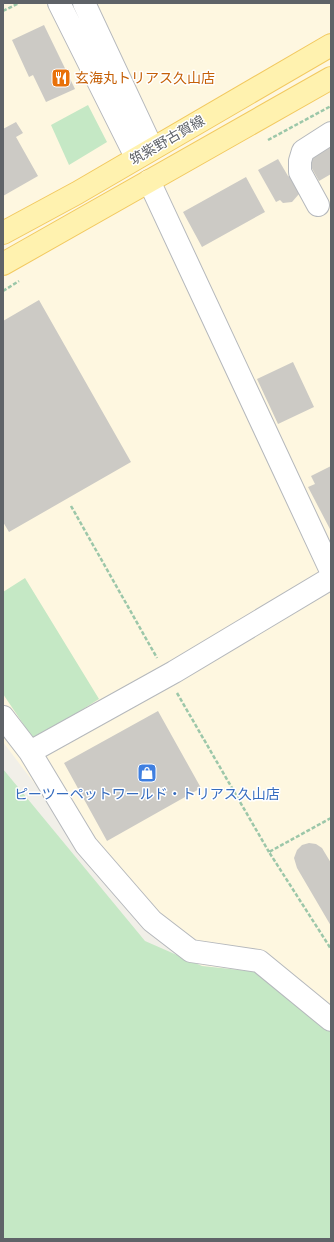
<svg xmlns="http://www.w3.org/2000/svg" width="334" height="1242" font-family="'IBM Plex Sans','Noto Sans JP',sans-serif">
	<rect width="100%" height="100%" fill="#f1efe8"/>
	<path fill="#fef7e0" d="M3 3H331V1032L259 972 202 966 144 928 3 742Z"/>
	<path fill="#c5e8c5" d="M88 105 107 142 69 165 51 125Z
		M25 578 99 699 34 740 3 694V592Z
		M3 769 145 941 202 966 259 972 331 1032V1239H3Z"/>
	<path fill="#cccac5" d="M44 25 75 89 46 102 33 75 29 77 12 40Z
		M16 122 23 133 16 137 38 176 3 196V129Z
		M331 143V174L319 181 309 163V155Z
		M278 159 288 176 293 178 300 189 299 194 292 202 283 203 280 200 276 202 258 170Z
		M246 177 265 212 202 247 183 212Z
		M39 300 131 462 9 532 3 522V321Z
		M293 362 314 407 278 424 257 379Z
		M331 466V531L308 487 315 484 311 476Z
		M158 711 201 788 107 841 64 763Z
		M309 843 316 844 322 848 331 863V926L297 868 294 858 297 850 302 845Z"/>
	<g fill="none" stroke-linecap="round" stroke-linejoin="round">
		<defs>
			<path id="minor" d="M59 3 136 157
				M84 3 152 148
				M149 181 331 571
				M318 205 300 172V161L303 151 331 133
				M3 717 30 752 86 845 152 921 191 951 259 961 331 1020
				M30 752 174 672 331 578"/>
			<path id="major" d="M3 233 77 193 331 45
				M3 264 331 78"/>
		</defs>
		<use href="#minor" stroke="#b5b8bc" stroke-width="24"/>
		<use href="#major" stroke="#f2c960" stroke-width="24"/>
		<path stroke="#9cc7a9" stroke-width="2.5" stroke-dasharray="4 2" stroke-linecap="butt" d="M3 11 19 3
			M268 140 331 106
			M3 291 19 281
			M71 506 157 658
			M177 693 269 852
			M331 818 269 852 331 949"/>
		<use href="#minor" stroke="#fff" stroke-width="22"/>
		<use href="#major" stroke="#fff2af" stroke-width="22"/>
	</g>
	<defs>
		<symbol id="restaurant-square" viewBox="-11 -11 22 22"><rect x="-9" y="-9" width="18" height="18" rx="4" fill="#e8710a" stroke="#fff"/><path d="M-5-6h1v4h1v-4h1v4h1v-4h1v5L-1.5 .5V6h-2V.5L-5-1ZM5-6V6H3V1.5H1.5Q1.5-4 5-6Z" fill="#fff"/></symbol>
		<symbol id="shop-square" viewBox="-11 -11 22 22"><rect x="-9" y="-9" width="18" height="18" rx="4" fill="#3f7fe0" stroke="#fff"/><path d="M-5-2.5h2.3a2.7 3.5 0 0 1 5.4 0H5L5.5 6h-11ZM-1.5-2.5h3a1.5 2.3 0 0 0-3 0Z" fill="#fff"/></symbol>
	</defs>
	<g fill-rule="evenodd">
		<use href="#restaurant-square" x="50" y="67" width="22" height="22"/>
		<use href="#shop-square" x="136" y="762" width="22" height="22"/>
	</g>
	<g text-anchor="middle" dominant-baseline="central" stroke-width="3" stroke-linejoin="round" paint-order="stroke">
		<g font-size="14" fill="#c56008" stroke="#fff" text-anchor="start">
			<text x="75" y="78">玄海丸トリアス久山店</text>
		</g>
		<g font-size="14" fill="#5f6368" stroke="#fff">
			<text transform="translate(167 140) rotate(-30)">筑紫野古賀線</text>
		</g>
		<g font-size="14" fill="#366cbe" stroke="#fff">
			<text x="147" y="794">ピーツーペットワールド・トリアス久山店</text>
		</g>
	</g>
	<rect width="334" height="1242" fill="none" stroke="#5f6368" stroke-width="8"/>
</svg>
